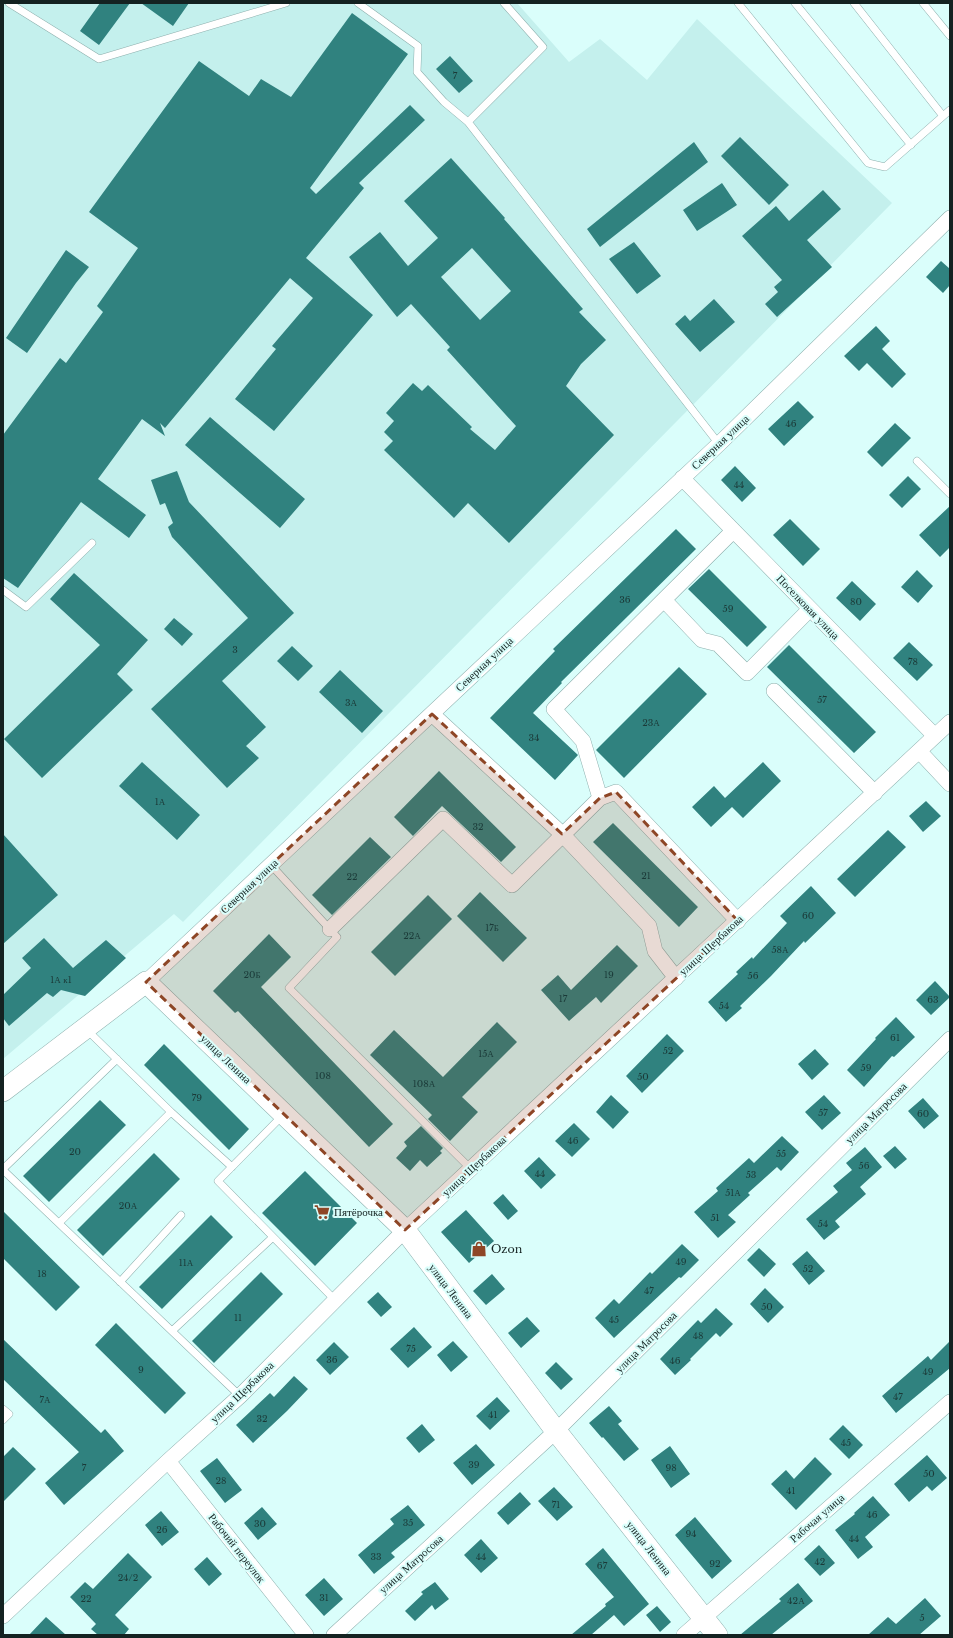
<svg xmlns="http://www.w3.org/2000/svg" width="953" height="1638" font-family="'Libre Baskerville',serif">
	<rect width="100%" height="100%" fill="#dafefb"/>
	<path fill="#c4f0ed" d="M3 3H517L569 62 600 39 647 80 697 19 892 203 183 922 174 914 3 1059Z"/>
	<path fill="#30827f" fill-rule="evenodd" d="M100 3H130L99 45 80 31Z
		M141 3H189L173 26Z
		M352 13 408 54 310 188 316 194 410 105 425 120 359 183 364 188 306 258 373 315 274 431 235 399 276 349 272 346 313 298 290 278 165 428 160 423 165 436 142 419 98 479 146 515 129 538 81 502 18 588 3 578V435L60 358 66 363 103 312 97 306 138 248 89 212 199 61 249 96 261 79 291 97Z
		M450 56 473 81 459 93 436 69Z
		M740 137 789 185 769 205 721 156Z
		M694 142 708 162 600 247 587 229Z
		M451 158 505 218 504 219 583 309 579 312 606 340 581 364 566 386 614 435 509 543 468 503 454 518 384 450 393 441 384 432 394 421 386 413 413 383 422 391 428 385 472 427 470 429 495 450 516 426 447 350 450 347 411 304 397 317 349 257 380 232 408 266 438 238 404 201ZM472 248 511 291 480 320 441 277Z
		M722 183 737 205 697 231 683 210Z
		M823 190 841 209 807 240 832 267 777 317 765 304 778 292 774 287 782 280 742 236 776 206 789 221Z
		M634 242 661 276 637 294 609 259Z
		M66 250 89 267 76 283 27 353 6 338Z
		M941 261 950 269V285L943 293 926 277Z
		M714 299 735 322 700 352 675 324 685 315 690 321Z
		M876 326 890 341 882 349 906 374 892 388 867 363 859 371 844 356Z
		M798 401 814 417 784 446 768 429Z
		M210 417 305 499 280 528 185 445Z
		M895 423 911 438 882 467 867 452Z
		M735 466 756 488 742 502 721 480Z
		M177 471 189 502 294 613 222 681 266 727 246 746 259 758 227 788 151 709 248 618 172 537 168 527 173 523 165 503 160 505 151 480Z
		M908 476 921 489 902 508 889 495Z
		M950 506V547L940 557 919 535Z
		M790 519 820 549 803 566 773 535Z
		M676 529 696 549 561 682 562 683 533 713 578 755 555 780 490 718 555 651 553 649Z
		M709 569 767 627 747 647 688 589Z
		M917 570 933 586 918 603 901 587Z
		M74 573 148 640 117 674 133 690 42 778 4 739 100 645 50 599Z
		M852 581 876 604 860 621 836 598Z
		M174 618 193 634 182 646 164 629Z
		M909 642 933 665 917 681 893 658Z
		M789 645 876 732 854 753 767 667Z
		M292 646 313 666 298 681 277 661Z
		M679 667 707 694 624 778 596 750Z
		M340 670 383 711 362 733 319 692Z
		M142 762 200 815 177 840 119 786Z
		M763 762 781 781 743 818 732 807 711 827 692 807 714 786 725 798Z
		M439 771 516 847 501 862 442 806 413 836 394 817Z
		M926 801 941 816 923 832 909 816Z
		M613 823 698 907 679 927 593 842Z
		M888 830 906 847 855 897 837 879Z
		M3 834 58 895 3 944Z
		M370 837 391 857 332 915 312 895Z
		M811 886 836 913 805 943 804 941 771 976 740 1006 742 1008 726 1022 708 1002 738 974 736 972 752 957 753 959 787 923 780 916Z
		M480 892 527 938 503 962 457 916Z
		M428 895 452 919 395 976 371 952Z
		M269 934 291 957 261 987 393 1124 369 1147 238 1011 235 1013 213 991Z
		M44 938 73 968 106 940 126 958 85 996 61 990 53 997 47 993 9 1026 3 1018V995L31 968 22 958Z
		M617 945 638 966 601 1003 596 997 569 1021 541 990 558 975 571 990Z
		M935 981 950 997 931 1015 916 1000Z
		M896 1017 915 1037 894 1057 892 1056 864 1087 847 1070 876 1039 875 1038Z
		M497 1022 517 1042 462 1097 478 1112 450 1141 428 1119 432 1115 370 1055 394 1030 443 1077Z
		M667 1034 684 1051 642 1093 626 1076Z
		M164 1044 249 1129 229 1150 144 1065Z
		M815 1049 829 1064 812 1080 798 1064Z
		M611 1095 629 1112 613 1129 596 1112Z
		M824 1095 841 1113 822 1130 805 1112Z
		M923 1098 939 1116 924 1129 908 1111Z
		M100 1100 126 1125 49 1202 23 1176Z
		M574 1123 590 1139 572 1157 555 1141Z
		M421 1126 443 1148 440 1151 442 1153 427 1167 420 1160 410 1171 396 1158 407 1146 404 1142Z
		M782 1136 799 1152 781 1171 777 1167 748 1193 750 1195 728 1215 736 1222 718 1238 694 1212 718 1191 716 1188 749 1158 754 1163Z
		M895 1146 907 1159 895 1169 883 1156Z
		M865 1147 882 1167 860 1187 866 1194 835 1221 840 1227 824 1240 806 1219 838 1192 833 1186 852 1170 846 1163Z
		M154 1153 180 1179 103 1256 77 1230Z
		M539 1157 556 1175 541 1189 524 1171Z
		M305 1171 357 1223 315 1266 262 1213Z
		M503 1194 518 1211 508 1220 493 1203Z
		M466 1210 494 1241 469 1263 441 1232Z
		M3 1211 80 1287 56 1311 3 1258Z
		M211 1215 233 1237 162 1309 139 1287Z
		M682 1244 699 1260 681 1278 679 1277 614 1338 595 1318 614 1299 619 1304 650 1272 652 1274Z
		M759 1248 776 1264 764 1277 747 1260Z
		M807 1251 825 1271 809 1285 792 1264Z
		M261 1272 283 1294 214 1363 192 1341Z
		M492 1274 505 1289 486 1305 473 1291Z
		M765 1288 784 1307 768 1323 750 1304Z
		M378 1292 392 1307 381 1317 367 1302Z
		M716 1308 733 1324 720 1337 716 1333 690 1359 691 1360 675 1375 660 1359 698 1320 701 1323Z
		M527 1317 540 1331 521 1348 508 1333Z
		M116 1323 186 1393 165 1414 95 1345Z
		M414 1327 432 1347 408 1368 390 1349Z
		M3 1339 101 1433 105 1429 124 1451 64 1505 45 1483 79 1452 3 1379Z
		M453 1341 468 1357 451 1372 437 1355Z
		M950 1341V1368L896 1413 882 1396 928 1356 931 1360Z
		M334 1342 349 1357 330 1375 316 1360Z
		M556 1362 573 1379 561 1390 545 1373Z
		M294 1376 308 1389 287 1411 253 1443 236 1425 270 1393 274 1397Z
		M497 1397 510 1411 490 1430 476 1416Z
		M609 1406 622 1421 618 1424 639 1449 624 1461 603 1437 602 1438 589 1423Z
		M422 1424 435 1440 419 1453 406 1438Z
		M843 1425 863 1445 849 1459 829 1439Z
		M476 1444 495 1465 472 1485 453 1463Z
		M670 1446 690 1474 671 1488 651 1460Z
		M13 1447 36 1469 3 1502V1457Z
		M927 1455 947 1478 932 1491 927 1486 909 1502 894 1484Z
		M815 1457 832 1474 796 1510 771 1484 786 1470 794 1479Z
		M217 1458 242 1490 225 1503 200 1471Z
		M554 1487 573 1507 557 1521 538 1501Z
		M520 1492 531 1504 508 1525 497 1513Z
		M873 1496 890 1515 865 1537 873 1547 858 1559 835 1530 855 1514 854 1513Z
		M408 1505 425 1525 391 1553 395 1557 374 1574 358 1555 394 1524 390 1519Z
		M262 1507 277 1524 258 1540 244 1523Z
		M161 1511 179 1532 162 1546 145 1525Z
		M695 1517 732 1561 712 1579 675 1535Z
		M481 1539 498 1558 481 1573 464 1555Z
		M819 1545 835 1563 820 1576 804 1559Z
		M603 1548 649 1604 624 1626 614 1615 591 1635H571L606 1606 605 1604 614 1597 585 1564Z
		M128 1553 152 1577 115 1615 129 1629 124 1635H98L91 1629 96 1624 70 1597 85 1582 93 1589Z
		M207 1557 222 1574 209 1586 194 1569Z
		M324 1578 343 1599 324 1616 305 1595Z
		M435 1582 449 1599 435 1610 432 1605 415 1621 405 1611 423 1594 421 1592Z
		M798 1583 813 1601 771 1635H740L781 1601 779 1599Z
		M925 1598 941 1616 919 1635H868L888 1617 896 1624Z
		M657 1606 671 1622 660 1632 646 1615Z
		M46 1617 66 1635H29Z"/>
	<g fill="none" stroke-linecap="round" stroke-linejoin="round">
		<defs>
			<path id="lane" d="M9 3 99 59 286 3
				M358 3 418 46 417 72 444 102 468 122
				M504 3 543 47 468 122 719 444
				M738 3 868 163 885 167 950 110
				M795 3 911 145
				M854 3 943 116
				M923 3 950 36
				M917 461 950 494
				M3 590 26 607 92 543
				M271 865 337 937 289 988 471 1169
				M171 1112 232 1167
				M283 1115 218 1181 335 1300
				M3 1169 117 1059
				M3 1170 240 1396
				M59 1223 171 1112 87 1030
				M120 1282 181 1215
				M172 1331 273 1237
				M3 1409 9 1414 3 1420"/>
			<path id="street" d="M682 478 935 736
				M664 600 702 640 718 644 747 673 810 609
				M774 691 875 793
				M432 714 562 834 649 926 655 951 676 978
				M919 751 950 784
				M600 798 616 792 738 921
				M330 929 443 819 512 885 600 798 583 741 554 709 733 531
				M146 982 719 444 950 218
				M168 1461 306 1635
				M3 1616 168 1461 240 1396 405 1230 950 722
				M334 1635 556 1431 950 1039
				M684 1635 950 1402"/>
			<path id="secondary" d="M3 1091 146 982 405 1230 556 1431 717 1635"/>
		</defs>
		<use href="#lane" stroke="#8dafad" stroke-width="8"/>
		<use href="#street" stroke="#8dafad" stroke-width="16"/>
		<use href="#secondary" stroke="#8dafad" stroke-width="22"/>
		<use href="#lane" stroke="#fff" stroke-width="7"/>
		<use href="#street" stroke="#fff" stroke-width="15"/>
		<use href="#secondary" stroke="#fff" stroke-width="21"/>
	</g>
	<path fill="#8e4626" fill-opacity="0.2" stroke="#8e4626" stroke-width="3" stroke-dasharray="8 5" stroke-linejoin="round" d="M432 714 562 834 600 798 616 792 738 921 405 1230 146 982Z"/>
	<defs>
		<symbol id="supermarket-bare" viewBox="-9 -9 18 18"><path d="M-6-5.5h2.5l.6 2H6L4.5 2H-2.5L-4.4-4H-6ZM-1.5 3.2a1.3 1.3 0 1 0 .1 0ZM3 3.2a1.3 1.3 0 1 0 .1 0Z" fill="#8e4626" stroke="#dafefb" stroke-width="2.5" paint-order="stroke"/></symbol>
		<symbol id="shop-bare" viewBox="-9 -9 18 18"><path d="M-5-2.5h2.3a2.7 3.5 0 0 1 5.4 0H5L5.5 6h-11ZM-1.5-2.5h3a1.5 2.3 0 0 0-3 0Z" fill="#8e4626" stroke="#dafefb" stroke-width="2.5" paint-order="stroke"/></symbol>
	</defs>
	<g fill-rule="evenodd">
		<use href="#supermarket-bare" x="311" y="1201" width="22" height="22"/>
		<use href="#shop-bare" x="468" y="1238" width="22" height="22"/>
	</g>
	<g text-anchor="middle" dominant-baseline="central" stroke-width="4" stroke-linejoin="round" paint-order="stroke">
		<g font-size="9" fill="#1b3a38">
			<text x="455" y="75">7</text>
			<text x="791" y="423">46</text>
			<text x="739" y="484">44</text>
			<text x="625" y="599">36</text>
			<text x="856" y="601">80</text>
			<text x="728" y="608">59</text>
			<text x="235" y="649">3</text>
			<text x="913" y="661">78</text>
			<text x="822" y="699">57</text>
			<text x="351" y="702">3А</text>
			<text x="651" y="722">23А</text>
			<text x="534" y="737">34</text>
			<text x="160" y="801">1А</text>
			<text x="478" y="826">32</text>
			<text x="646" y="875">21</text>
			<text x="352" y="876">22</text>
			<text x="808" y="915">60</text>
			<text x="492" y="927">17Б</text>
			<text x="412" y="935">22А</text>
			<text x="780" y="949">58А</text>
			<text x="252" y="974">20Б</text>
			<text x="609" y="974">19</text>
			<text x="753" y="975">56</text>
			<text x="61" y="979">1А к1</text>
			<text x="563" y="998">17</text>
			<text x="933" y="999">63</text>
			<text x="724" y="1005">54</text>
			<text x="895" y="1037">61</text>
			<text x="668" y="1050">52</text>
			<text x="486" y="1053">15А</text>
			<text x="866" y="1067">59</text>
			<text x="323" y="1075">108</text>
			<text x="643" y="1076">50</text>
			<text x="424" y="1083">108А</text>
			<text x="197" y="1097">79</text>
			<text x="823" y="1112">57</text>
			<text x="923" y="1113">60</text>
			<text x="573" y="1140">46</text>
			<text x="75" y="1151">20</text>
			<text x="781" y="1153">55</text>
			<text x="864" y="1165">56</text>
			<text x="540" y="1173">44</text>
			<text x="751" y="1174">53</text>
			<text x="733" y="1192">51А</text>
			<text x="128" y="1205">20А</text>
			<text x="715" y="1217">51</text>
			<text x="823" y="1223">54</text>
			<text x="681" y="1261">49</text>
			<text x="186" y="1262">11А</text>
			<text x="808" y="1268">52</text>
			<text x="42" y="1273">18</text>
			<text x="649" y="1290">47</text>
			<text x="767" y="1306">50</text>
			<text x="238" y="1317">11</text>
			<text x="614" y="1319">45</text>
			<text x="698" y="1335">48</text>
			<text x="411" y="1348">75</text>
			<text x="332" y="1359">36</text>
			<text x="675" y="1360">46</text>
			<text x="141" y="1369">9</text>
			<text x="928" y="1371">49</text>
			<text x="898" y="1396">47</text>
			<text x="45" y="1399">7А</text>
			<text x="493" y="1414">41</text>
			<text x="262" y="1418">32</text>
			<text x="846" y="1442">45</text>
			<text x="474" y="1464">39</text>
			<text x="84" y="1467">7</text>
			<text x="671" y="1467">98</text>
			<text x="929" y="1473">50</text>
			<text x="221" y="1480">28</text>
			<text x="791" y="1490">41</text>
			<text x="556" y="1504">71</text>
			<text x="872" y="1514">46</text>
			<text x="408" y="1522">35</text>
			<text x="260" y="1523">30</text>
			<text x="162" y="1529">26</text>
			<text x="691" y="1533">94</text>
			<text x="854" y="1538">44</text>
			<text x="376" y="1556">33</text>
			<text x="481" y="1556">44</text>
			<text x="820" y="1561">42</text>
			<text x="715" y="1563">92</text>
			<text x="602" y="1565">67</text>
			<text x="128" y="1577">24/2</text>
			<text x="324" y="1597">31</text>
			<text x="86" y="1598">22</text>
			<text x="796" y="1600">42А</text>
			<text x="922" y="1617">5</text>
		</g>
		<g font-size="11" fill="#142221" stroke="#dafefb">
			<text transform="translate(720 442) rotate(-43)">Северная улица</text>
			<text transform="translate(808 607) rotate(46)">Поселковая улица</text>
			<text transform="translate(484 664) rotate(-43)">Северная улица</text>
			<text transform="translate(249 886) rotate(-43)">Северная улица</text>
			<text transform="translate(711 945) rotate(-43)">улица Щербакова</text>
			<text transform="translate(226 1059) rotate(44)">улица Ленина</text>
			<text transform="translate(876 1113) rotate(-45)">улица Матросова</text>
			<text transform="translate(474 1166) rotate(-43)">улица Щербакова</text>
			<text transform="translate(451 1291) rotate(53)">улица Ленина</text>
			<text transform="translate(646 1342) rotate(-45)">улица Матросова</text>
			<text transform="translate(242 1392) rotate(-44)">улица Щербакова</text>
			<text transform="translate(817 1518) rotate(-41)">Рабочая улица</text>
			<text transform="translate(237 1548) rotate(52)">Рабочий переулок</text>
			<text transform="translate(649 1548) rotate(52)">улица Ленина</text>
			<text transform="translate(411 1564) rotate(-42)">улица Матросова</text>
		</g>
		<g font-size="11" fill="#142221" stroke="#dafefb" text-anchor="start">
			<text x="334" y="1212">Пятёрочка</text>
			<text x="491" y="1249">Ozon</text>
		</g>
	</g>
	<rect width="953" height="1638" fill="none" stroke="#142221" stroke-width="8"/>
</svg>
